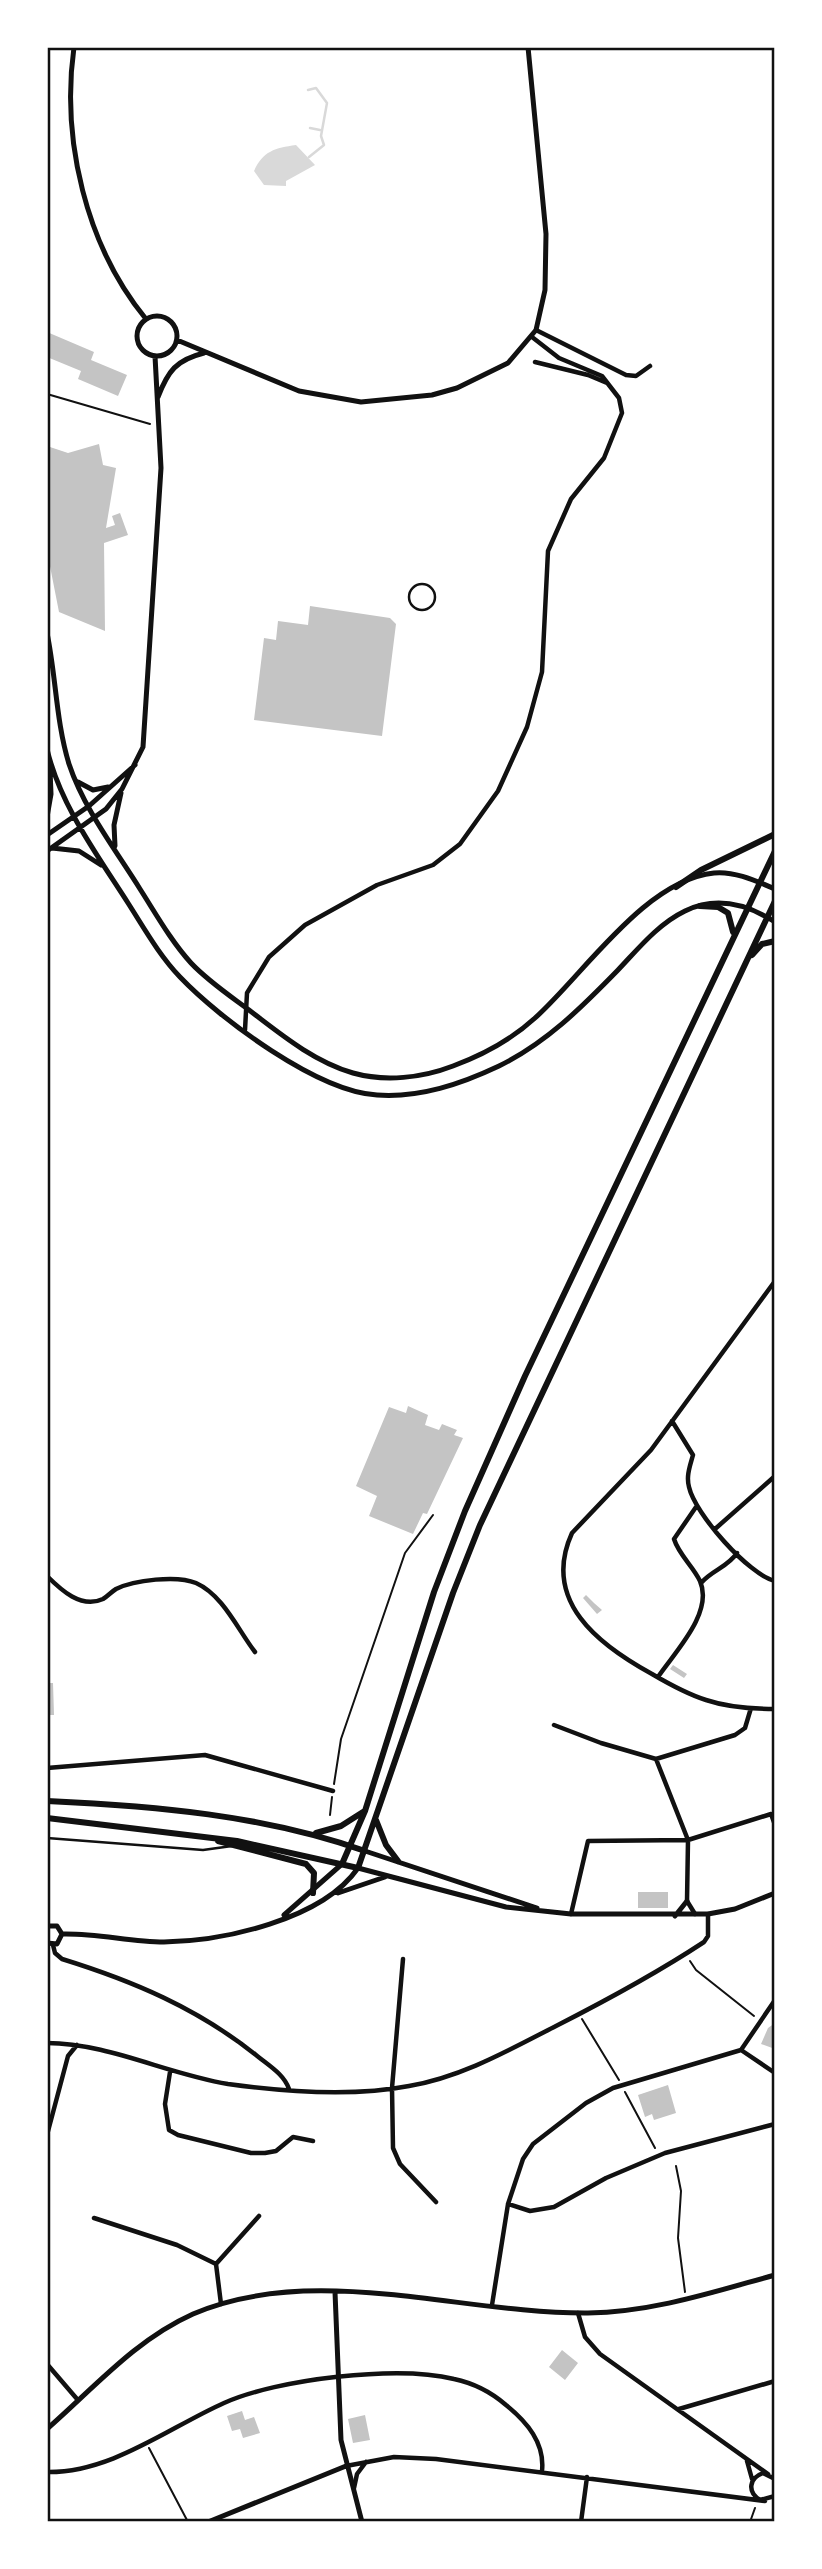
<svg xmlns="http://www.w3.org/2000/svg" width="822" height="2569" font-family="Barlow,sans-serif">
	<rect width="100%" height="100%" fill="#fff"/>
	<path fill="#d9d9d9" d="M296 145 315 165 286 181V186L264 185 254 171C263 151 275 148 296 145Z"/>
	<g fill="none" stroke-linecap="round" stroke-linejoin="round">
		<path stroke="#d9d9d9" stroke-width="2.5" d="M308 90 316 88 327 103 321 136 324 145 309 157
			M310 128 320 130"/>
	</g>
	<path fill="#c4c4c4" d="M47 332 94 352 91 360 127 375 118 396 78 379 81 371 47 357Z
		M99 444 103 465 116 468 106 528 115 525 112 516 120 513 128 535 104 543 105 631 59 612 47 551V446L68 453Z
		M310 606 390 618 396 624 382 736 254 720 264 638 276 640 278 621 308 625Z
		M408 1406 428 1415 425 1425 439 1430 442 1424 457 1430 454 1435 463 1438 427 1514 423 1513 413 1534 369 1516 377 1496 356 1486 389 1407 406 1413Z
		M586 1595 594 1603 602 1610 597 1614 583 1598Z
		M673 1665 687 1674 684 1678 670 1669Z
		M47 1683H53L54 1715H47Z
		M638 1892H668V1908H638Z
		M775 2023V2049L761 2044 768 2028Z
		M668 2085 676 2113 654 2120 652 2114 645 2117 638 2095Z
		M562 2350 578 2363 565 2380 549 2367Z
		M242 2411 245 2420 254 2417 260 2433 243 2438 240 2429 232 2431 227 2416Z
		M365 2415 370 2440 353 2443 348 2419Z"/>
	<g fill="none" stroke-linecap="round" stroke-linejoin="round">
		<path stroke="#111" stroke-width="2" d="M47 394 150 424
			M334 1784 341 1739 405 1553 433 1515
			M330 1815 332 1797
			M690 1961 696 1970 754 2016
			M582 2019 619 2080
			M625 2092 655 2148
			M676 2166 681 2191 678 2238 685 2292
			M149 2448 188 2522
			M750 2522 755 2508"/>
		<path stroke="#111" stroke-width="2.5" d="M409 597a13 13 0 1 1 26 0a13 13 0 1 1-26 0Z
			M47 1838 203 1850 232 1846"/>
		<path stroke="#111" stroke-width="4.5" d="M536 330 626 375 636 376 650 366
			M535 362 588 375 607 383
			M245 1030 247 993 269 957 305 925 377 885 433 865 460 844 498 791 527 727 542 672 548 551 571 499 604 458 622 413 619 398 602 376 559 358 532 337
			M775 1281 651 1450 572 1533C541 1601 599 1645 652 1674 669 1684 687 1694 706 1700 727 1707 752 1709 775 1709
			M672 1421 693 1455C690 1466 686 1476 689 1487 695 1514 749 1575 775 1581
			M715 1529 775 1476
			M47 1576C61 1590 81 1609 103 1599 108 1596 111 1592 116 1589 134 1580 177 1575 196 1583 223 1595 238 1630 255 1652
			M701 1583C712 1570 728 1567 737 1553
			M658 1677C674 1653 714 1613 700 1581 693 1566 679 1555 674 1539L696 1507
			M554 1725 601 1743 656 1759 735 1735 745 1728 751 1708
			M656 1759 688 1840 687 1901 695 1914
			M47 1768 205 1755 333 1791
			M571 1914 588 1841 688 1840 771 1814 775 1825
			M53 1945 55 1953 62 1959C133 1981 197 2008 256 2055 268 2065 284 2074 289 2089
			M403 1959 392 2088 393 2148 400 2164 436 2202
			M47 2043C107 2043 167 2074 228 2084 286 2092 352 2097 409 2086 462 2077 509 2050 556 2026 607 2000 657 1973 704 1942L708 1936V1914
			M741 2050 775 2073
			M170 2072 165 2104 169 2130 178 2135 251 2153H265L276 2151 293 2137 313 2141
			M47 2135 68 2056 77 2045
			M508 2204 530 2211 554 2207 606 2178 665 2153 775 2124
			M94 2218 177 2245 216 2264 221 2304
			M216 2264 259 2216
			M492 2305 508 2204 523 2159 533 2144 586 2103 613 2088 741 2050 775 2000
			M578 2313 585 2337 600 2354 768 2474
			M47 2364 77 2399
			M679 2409 775 2381
			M747 2461 752 2479
			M346 2466 394 2457 436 2459 765 2501
			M47 2472C111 2473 168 2428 224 2403 277 2379 397 2365 454 2379 473 2383 491 2392 506 2405 527 2422 545 2443 542 2471
			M775 2479 763 2473C749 2478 747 2492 760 2500L775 2496
			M354 2488 357 2474 366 2462
			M581 2522 587 2477"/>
		<path stroke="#111" stroke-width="5" d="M74 47C61 140 86 246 146 319
			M137 336a20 20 0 1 1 40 0a20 20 0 1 1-40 0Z
			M177 340 299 391 361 402 432 395 457 388 508 363 536 330 545 290 546 234 528 47
			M158 397C168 371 176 360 204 353
			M47 633C56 676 56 722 69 764 84 809 115 849 140 889 156 914 171 941 191 963 207 980 226 993 245 1007 278 1032 312 1061 353 1073 385 1082 422 1078 453 1066 483 1055 511 1040 535 1018 584 974 645 880 714 873 735 871 756 881 775 889
			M47 749C60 805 98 856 128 903 144 928 159 955 180 977 220 1019 318 1092 377 1095 420 1098 461 1084 499 1066 546 1043 581 1008 618 970 638 949 658 924 685 911 716 896 747 904 775 922
			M78 782 93 790 108 787
			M47 817 51 794 50 769
			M47 835 89 806 135 765
			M115 846 114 825 121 793
			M52 848 79 851 101 865
			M47 851 106 809 122 789 143 747 161 468 155 356
			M365 1851 537 1908
			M338 1893 385 1877
			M284 1915 342 1864
			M675 1916 687 1901
			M47 1926H57L62 1934
			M62 1934C97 1933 130 1942 164 1942 223 1941 322 1920 358 1868L506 1907 571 1914H708L735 1909 775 1893
			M47 1943 57 1944 62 1934
			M335 2292 341 2440 362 2522
			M47 2429C94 2388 135 2340 193 2314 314 2262 461 2314 588 2313 653 2312 713 2292 775 2275
			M208 2522 346 2466"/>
		<path stroke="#111" stroke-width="6" d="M676 887 701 870 775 834
			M700 906 718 907 728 913 733 932
			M752 955 762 944 775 941
			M47 1801C155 1806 263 1815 365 1851
			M47 1818 237 1841 358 1868 453 1593 480 1525 775 901
			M376 1820 386 1845 398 1861
			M316 1833 341 1826 363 1812
			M218 1841 306 1864 314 1873 313 1893
			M342 1864 365 1811 434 1592 465 1511 525 1376 775 851"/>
	</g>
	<rect width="822" height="2569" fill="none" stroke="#ffffff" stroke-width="98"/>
	<rect x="49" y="49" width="724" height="2471" fill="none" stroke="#111" stroke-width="2.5"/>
</svg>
